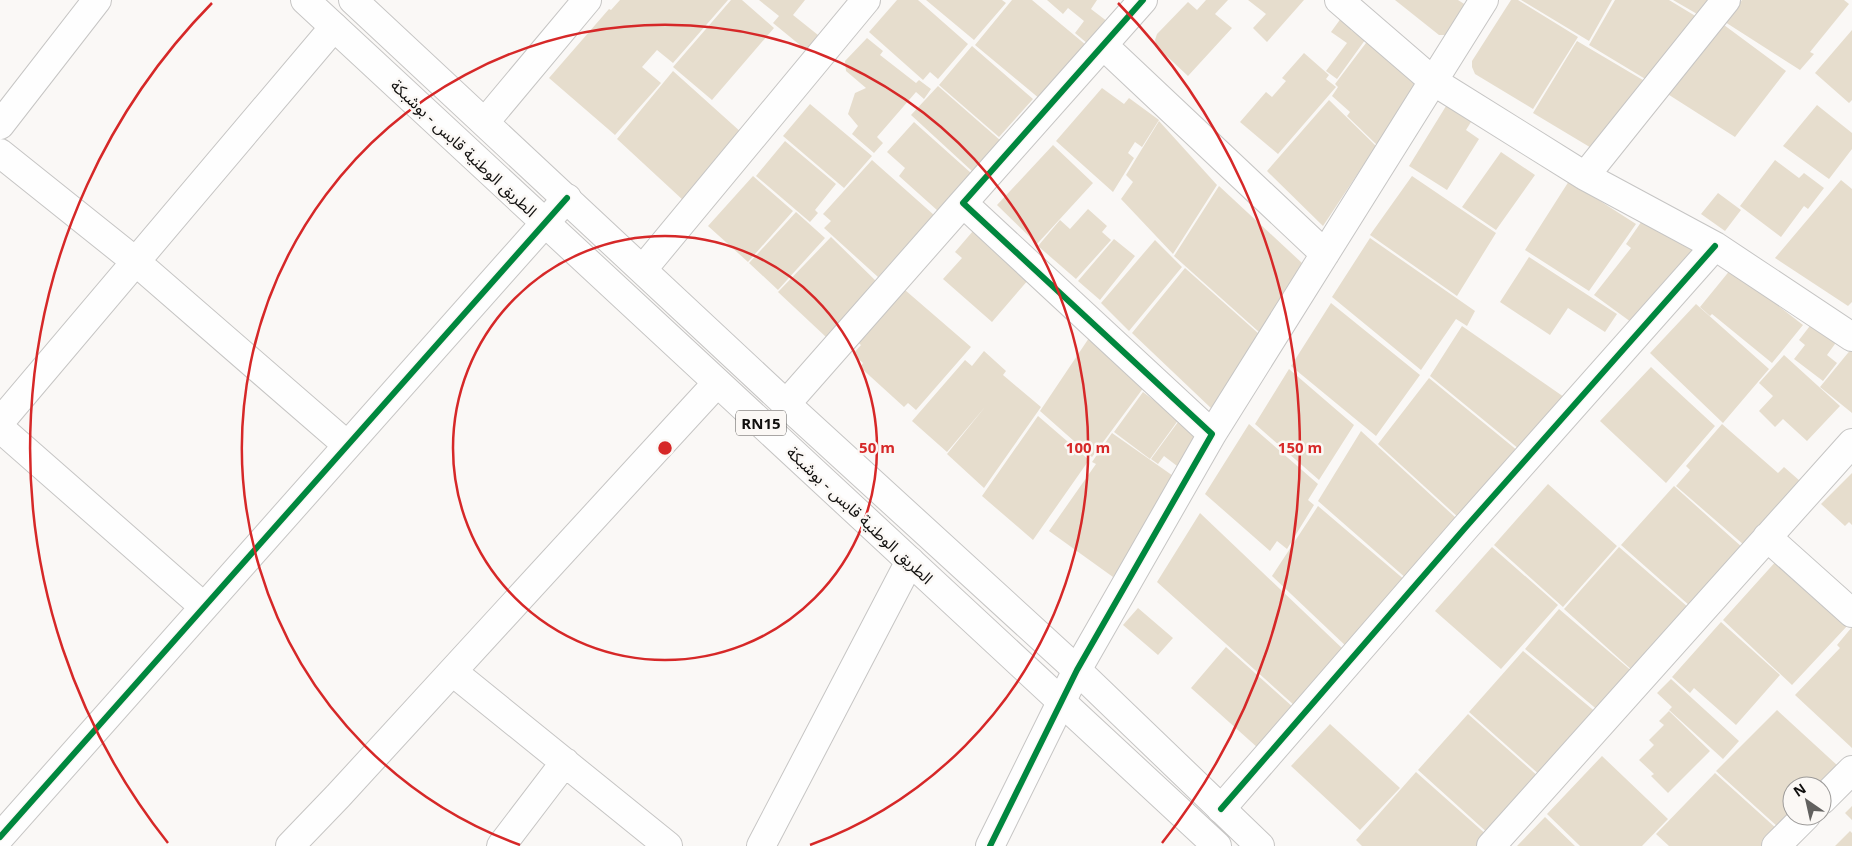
<svg xmlns="http://www.w3.org/2000/svg" width="1852" height="846" font-family="'Open Sans','Noto Sans Arabic',sans-serif">
	<rect width="100%" height="100%" fill="#faf8f6"/>
	<path fill="#e6ddcd" d="M620 0H728L673 63 657 50 642 67 661 83 615 135 549 78 609 9 611 10Z
		M731 0H742L774 28 712 100 673 67Z
		M759 0H805L793 15 818 35 806 50 773 23 779 16Z
		M897 0H918L968 44 938 79 930 72 923 80 869 32Z
		M926 0H1002L1006 3 974 40Z
		M1012 0H1032L1086 45 1040 99 975 45Z
		M1047 0H1097L1091 9 1108 22 1088 44 1075 33 1084 21 1068 8 1063 14Z
		M1206 0H1228L1215 14 1232 28 1188 76 1157 47 1155 40 1157 34 1188 2 1197 10Z
		M1248 0H1304L1267 42 1253 28 1266 14Z
		M1395 0H1458L1469 7 1447 35H1439Z
		M1511 0H1518L1578 37 1533 109 1475 74 1472 67V61Z
		M1521 0H1612L1589 41Z
		M1615 0H1669L1702 20 1652 83 1589 45Z
		M1673 0H1718L1704 18Z
		M1742 0H1844L1849 4 1810 52 1814 54 1800 70 1725 22Z
		M1347 10 1359 19 1351 30 1365 40 1337 79 1326 71 1347 43 1331 32Z
		M1724 25 1786 71 1735 137 1666 93Z
		M1852 30V100L1849 103 1815 73Z
		M1372 35 1426 77 1377 145 1347 116 1350 112 1332 96 1338 87 1335 84Z
		M867 38 883 51 880 55 916 83 919 80 931 89 924 99 916 92 877 137 883 143 874 153 852 134 858 126 848 114 855 93 866 88 846 71 845 61Z
		M1577 41 1648 83 1598 152 1533 113Z
		M972 46 1033 99 999 137 939 85Z
		M1304 53 1329 75 1326 79 1336 87 1278 154 1240 122 1266 92 1272 97 1286 81 1282 78Z
		M673 71 742 133 684 201 617 139Z
		M938 86 1001 141 973 172 911 115Z
		M1102 88 1124 104 1129 98 1159 120 1142 147 1135 142 1128 153 1134 158 1113 192 1056 141Z
		M1451 98 1476 114 1466 130 1479 139 1447 190 1409 166Z
		M1329 100 1376 146 1323 226 1267 171Z
		M810 104 872 156 844 188 783 136Z
		M1817 105 1852 133V149L1829 179 1783 146Z
		M1159 121 1217 185 1173 254 1121 199 1133 182 1126 175Z
		M914 122 971 173 938 211 899 176 905 168 887 152Z
		M785 141 836 184 815 210 818 213 810 222 756 176Z
		M1053 145 1093 183 1037 244 997 205Z
		M1501 152 1535 175 1496 230 1462 207Z
		M872 160 934 215 878 277 824 228 831 221 823 214Z
		M1775 160 1799 178 1804 173 1824 188 1808 209 1804 206 1781 237 1740 206Z
		M753 176 793 211 748 262 708 226Z
		M1412 176 1496 233 1457 296 1370 235Z
		M1841 180 1852 189V302L1848 306 1775 258Z
		M1569 181 1636 224 1589 291 1525 250Z
		M1219 186 1302 263 1259 332 1174 256Z
		M1718 193 1741 210 1725 231 1701 214Z
		M1088 209 1107 226 1102 232 1111 240 1076 279 1038 246 1060 220 1070 229Z
		M796 212 825 238 778 290 749 263Z
		M1646 215 1695 249 1631 322 1594 295 1631 248 1626 244Z
		M973 231 1029 279 992 322 943 279 962 258 955 252Z
		M831 237 878 283 826 337 778 292Z
		M1370 238 1475 311 1467 326 1456 319 1421 370 1332 297Z
		M1114 239 1135 256 1100 300 1078 281Z
		M1155 240 1182 267 1129 331 1101 303Z
		M1529 257 1617 314 1605 332 1568 308 1550 335 1500 302Z
		M1185 268 1259 334 1213 410 1132 333Z
		M1731 269 1803 325 1772 363 1712 314 1710 316 1700 307Z
		M905 290 971 347 916 410 908 403 904 407 860 367 863 363 853 354 861 345 857 342Z
		M1331 303 1420 375 1376 436 1291 366Z
		M1696 304 1769 369 1723 423 1650 353Z
		M1816 318 1840 337 1827 355 1837 363 1823 381 1794 359 1805 345 1799 340Z
		M1462 326 1564 397 1519 449 1430 376Z
		M1091 335 1147 383 1092 457 1040 411Z
		M1852 348V413L1820 387Z
		M984 351 1006 371 1003 375 1041 407 984 488 947 454 985 407 947 452 912 421 965 360 972 366Z
		M1784 355 1840 406 1807 441 1783 419 1775 427 1759 411 1773 396 1759 383Z
		M1651 367 1715 426 1666 483 1600 421Z
		M1289 369 1354 425 1319 480 1255 424Z
		M1429 378 1518 451 1459 518 1378 444Z
		M1143 392 1179 419 1150 459 1114 432Z
		M1038 416 1089 460 1033 540 982 496Z
		M1178 422 1202 439 1181 469 1164 456 1158 464 1151 459Z
		M1249 424 1318 484 1308 500 1314 505 1287 549 1277 541 1270 551 1205 494Z
		M1722 424 1778 473 1784 467 1800 481 1744 545 1676 486 1690 470 1686 466Z
		M1361 431 1456 518 1407 579 1318 501Z
		M1112 433 1176 478 1167 501 1113 577 1049 531 1096 464 1092 462Z
		M1852 473V525L1849 522 1845 526 1821 504Z
		M1548 484 1617 546 1563 607 1494 545Z
		M1674 486 1743 548 1690 606 1621 545Z
		M1318 506 1406 581 1348 648 1272 576Z
		M1200 513 1344 650 1295 706 1157 582Z
		M1492 547 1558 605 1501 669 1435 611Z
		M1619 547 1689 608 1633 671 1564 609Z
		M1778 559 1848 625 1792 685 1723 620Z
		M1138 608 1173 638 1158 655 1123 625Z
		M1559 609 1634 673 1600 712 1525 649Z
		M1721 622 1780 675 1736 725 1694 688 1690 693 1672 677Z
		M1852 627V748L1795 695 1840 648 1837 645Z
		M1226 647 1294 708 1258 748 1191 688Z
		M1523 651 1598 714 1541 776 1469 712Z
		M1671 679 1739 741 1723 759 1669 710 1672 707 1657 693Z
		M1777 710 1838 766 1818 786H1792V813L1778 827 1716 771Z
		M1669 711 1710 751 1668 793 1651 776 1654 774 1639 760 1654 745 1649 740 1664 725 1659 721Z
		M1468 714 1540 778 1490 835 1418 770Z
		M1330 724 1400 788 1360 830 1291 766Z
		M1602 756 1668 819 1642 846H1580L1547 814Z
		M1416 772 1488 836 1479 846H1362L1356 840Z
		M1715 773 1777 829 1761 846H1669L1656 834Z
		M1852 806V820L1845 813Z
		M1545 817 1575 846H1517Z
		M1850 831 1852 833V846H1835Z"/>
	<g fill="none" stroke-linecap="round" stroke-linejoin="round">
		<defs>
			<path id="minor" d="M1339 0 1433 81 1585 176 1715 246 1852 337
				M1103 45 1325 254
				M485 122 587 0
				M0 125 97 0
				M0 153 135 261 347 445
				M1585 176 1726 0
				M643 269 866 0
				M786 404 963 203
				M0 422 334 27
				M0 428 204 607
				M1212 434 1484 0
				M1767 537 1852 613
				M453 672 668 846
				M1822 800 1852 770
				M1221 809 1465 528 1715 246
				M0 837 567 198
				M290 846 338 796 717 383
				M501 846 565 762
				M761 846 910 561
				M990 846 1077 670 1212 434 963 203 1143 0
				M1491 846 1852 443
				M1776 846 1806 816"/>
			<path id="major" d="M305 0 1217 846
				M353 0 786 404 1077 670 1260 846"/>
		</defs>
		<use href="#minor" stroke="#c6c5c4" stroke-width="30"/>
		<use href="#major" stroke="#c6c5c4" stroke-width="30"/>
		<use href="#minor" stroke="#fefefe" stroke-width="28"/>
		<use href="#major" stroke="#fefefe" stroke-width="28"/>
		<defs>
			<path id="cycleway" d="M1221 809 1465 528 1715 246
				M0 837 567 198
				M990 846 1077 670 1212 434 963 203 1143 0"/>
		</defs>
		<use href="#cycleway" stroke="#fbf8f5" stroke-width="9"/>
		<use href="#cycleway" stroke="#00873e" stroke-width="6"/>
	</g>
	<g fill="none" stroke="#d62828" stroke-width="2.5">
		<circle cx="665" cy="448" r="212"/>
		<path d="M520 845A423 423 0 1 1 810 845"/>
		<path d="M168 843A635 635 0 0 1 212 3M1118 3A635 635 0 0 1 1162 843"/>
	</g>
	<g text-anchor="middle" dominant-baseline="central" stroke-width="5" stroke-linejoin="round" paint-order="stroke">
		<rect fill="#fbf8f5" stroke="#565553" stroke-width="1" x="736" y="410.5" width="50" height="25" rx="4"/>
		<g font-size="15" font-weight="bold" fill="#100f0e">
			<text x="761" y="423">RN15</text>
		</g>
		<g font-size="16" fill="#100f0e" stroke="#fbf8f5">
			<text transform="translate(464 148) rotate(43)">الطريق الوطنية قابس - بوشبكة</text>
			<text transform="translate(860 515) rotate(43)">الطريق الوطنية قابس - بوشبكة</text>
		</g>
	</g>
	<circle cx="665" cy="448" r="8" fill="#d62828" stroke="#fbf8f5" stroke-width="2.5"/>
	<g font-size="15" text-anchor="middle" font-weight="bold" fill="#d62828" stroke="#fbf8f5" stroke-width="5" stroke-linejoin="round" paint-order="stroke">
		<text x="877" y="453">50 m</text>
		<text x="1088" y="453">100 m</text>
		<text x="1300" y="453">150 m</text>
	</g>
	<g transform="translate(1807 801) rotate(326)"><circle r="24" fill="#fbf8f5" stroke="#9d9b99"/>
	<path d="M0-4L9 19L0 12L-9 19Z" fill="#62615f"/>
	<text y="-8" font-size="14" font-weight="bold" text-anchor="middle" fill="#100f0e">N</text>
	</g>
</svg>
